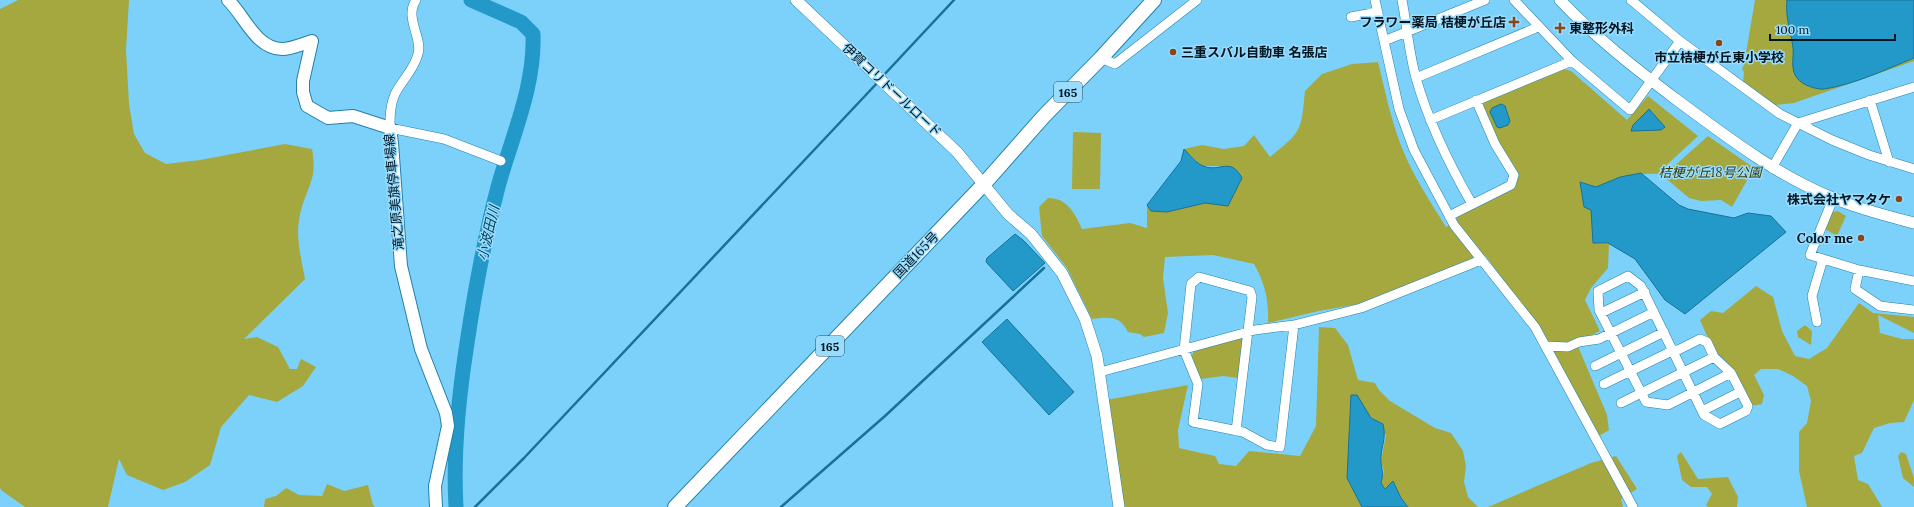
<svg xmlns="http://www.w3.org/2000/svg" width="1914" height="507" font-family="Lora,'Noto Sans JP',serif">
	<rect width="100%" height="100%" fill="#7cd1fb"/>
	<path fill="#a4a83f" d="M18 0H129L126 50 129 104 134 134 145 153 166 164 200 160 285 144 312 149C318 181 306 187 300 215 295 236 301 257 305 279L244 339 257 337 278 347 290 369H297L301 359 316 367 303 386 277 402 249 395 221 427 210 465 185 482 163 490 127 475 119 459 108 507H25L1 490 0 487V9Z
		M1755 0H1914V61L1794 103 1775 105 1743 82 1744 72 1742 69 1744 65Z
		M1378 62C1385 91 1391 120 1402 148 1413 176 1430 201 1446 227L1456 222 1457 217 1515 188 1517 174 1493 132 1482 106 1485 101 1564 69 1571 71 1627 120 1648 96 1698 136 1657 174C1634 172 1617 179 1596 187L1581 182 1591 210 1593 243 1609 244 1608 268 1591 288 1585 300 1600 331 1586 338 1575 339 1607 415 1609 430 1599 436 1548 342 1485 255 1358 304 1319 311 1268 323C1269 301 1265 283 1254 264L1213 255 1165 257 1163 278 1168 313 1164 333 1144 337 1140 334 1128 332C1120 315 1108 317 1092 319L1067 268 1042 236 1039 207 1048 198C1067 198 1075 213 1082 229L1130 223 1147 228V205L1151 211 1166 212 1205 203 1228 206 1232 194 1239 185 1219 166H1202L1184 149 1202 145 1224 149 1244 146 1254 135 1270 157C1302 131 1301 132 1305 91L1322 74 1352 64Z
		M1073 132 1101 133 1100 189H1072Z
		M1708 136 1754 168 1732 207 1721 200 1701 201 1689 198 1663 176Z
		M1838 211 1846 216 1837 236 1825 229 1832 212Z
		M1756 286 1773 297 1782 331 1795 356 1809 359 1827 348 1859 303 1873 313 1914 317V333L1878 315 1880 333 1902 339H1914V400L1904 422 1890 423 1874 428 1862 453 1854 456 1858 480 1868 484 1882 507H1807L1799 471V432L1807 423 1811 401 1807 386 1793 376 1778 369H1761L1754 375 1764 395 1762 404 1751 406 1735 370 1714 352 1700 320 1711 311 1723 313Z
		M1805 325 1812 331 1811 345 1798 337 1797 331Z
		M1319 327 1335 328 1348 345 1358 380 1375 383 1379 390 1390 401 1435 428 1451 433 1463 451 1466 466 1464 482 1468 497 1478 507H1408L1401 498 1393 481 1384 489 1381 483 1384 472 1381 461 1386 435 1363 408 1357 396 1351 395 1347 478 1362 507H1124L1106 400 1188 385 1178 430 1179 448 1215 456 1219 464 1236 466 1249 451 1300 456 1316 426Z
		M1242 337 1244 340 1239 378 1223 376 1201 379 1191 357 1194 351Z
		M1681 452 1698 479 1728 477 1738 497 1737 507H1708L1706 505 1712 494 1707 487H1691L1682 480 1677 456Z
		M1901 452 1906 454 1914 478V487L1903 478 1898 456Z
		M1616 456 1637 489 1621 499 1623 507H1488L1591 463Z
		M327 484 344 491 368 485 373 505 375 507H264L265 499 276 496 286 488 299 495 322 496Z"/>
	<path fill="#2299c9" stroke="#187196" d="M1787 0H1914V58C1887 69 1853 85 1824 89 1817 90 1802 85 1797 78 1790 69 1794 58 1793 48 1791 32 1785 17 1787 0Z
		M1501 104 1505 106 1510 121 1508 125 1500 128 1497 127 1490 112 1492 108Z
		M1649 109 1665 127 1661 130 1631 131 1633 125Z
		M1184 149C1189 154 1196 163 1203 166 1220 173 1230 156 1242 178L1228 206 1205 203 1167 212 1151 211 1147 205 1181 161Z
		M1641 173 1679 205 1688 209 1734 218 1748 213 1771 216 1786 232 1685 314 1665 300 1635 259 1608 243H1593L1591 210 1584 207 1580 182 1596 187 1620 177Z
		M1015 234 1023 240 1045 263 1013 291 986 262 987 258Z
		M1007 319 1074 392 1049 415 982 342Z
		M1351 395H1357L1371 418 1383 424C1387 440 1380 448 1381 462 1382 474 1384 470 1381 483L1385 489 1393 481 1401 498 1408 507H1362L1347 478Z"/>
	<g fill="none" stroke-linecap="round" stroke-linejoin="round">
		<path stroke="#187196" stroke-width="2.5" d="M882 77 954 0
			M475 507 524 458 879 81
			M781 507 885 416 1044 268"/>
		<path stroke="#2299c9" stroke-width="15" d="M456 507C453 455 458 402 466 350 474 295 484 240 498 187 512 136 535 87 533 34L521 22 471 0"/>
		<defs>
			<path id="minor" d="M416 0C404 18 423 38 418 54 414 70 402 80 395 94 390 105 390 117 390 128L444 139 501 161
				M1375 0 1399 109 1414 150 1454 225 1535 327 1633 507
				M1402 0C1407 26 1409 53 1416 78 1429 124 1449 164 1472 204
				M1514 0 1572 61 1630 110 1680 41
				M1631 0 1680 41 1780 114 1832 140 1869 155 1914 169
				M1351 17 1378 12
				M1384 41 1485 0
				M1101 58 1115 64 1197 0
				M1416 78 1538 27
				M1870 100 1889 162
				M1430 120 1572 61
				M1772 168 1798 123 1914 87
				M1833 199 1810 255 1859 270 1914 281
				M1449 216 1511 185 1514 175 1495 144 1476 100
				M1859 270 1855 289 1880 306 1914 310
				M1601 313 1645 292
				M1817 322 1812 296 1823 259
				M1546 346 1568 347 1579 342 1599 339 1654 312
				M1595 366 1664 332
				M1100 372 1255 330 1294 325 1361 308 1481 260
				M1604 384 1674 350H1678L1700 339 1707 342 1714 357 1731 373 1748 406 1746 411 1720 424 1704 415 1641 286 1628 276 1598 291 1599 310 1646 402 1668 405 1731 373
				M1621 403 1714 357
				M1702 411 1740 392
				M1236 431 1252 297 1250 291 1199 277 1191 284 1184 350 1198 384 1193 422 1243 432 1267 445 1280 447 1294 325"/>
			<path id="tertiary" d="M796 0 957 152 1008 214 1031 234 1062 273 1085 319 1097 356 1119 507
				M1560 0C1596 38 1636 69 1677 100 1727 137 1776 175 1833 198 1859 209 1887 216 1914 223"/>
			<path id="secondary" d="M228 0C244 15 256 49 282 49 291 49 302 44 312 41L303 81V92L307 106 328 118 353 116 390 128 392 143 401 266 421 349 446 413 448 426 435 486 436 507"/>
			<path id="trunk" d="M675 507 983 185 1044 116 1101 58 1154 0"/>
		</defs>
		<use href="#minor" stroke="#2580a7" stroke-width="10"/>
		<use href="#tertiary" stroke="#2580a7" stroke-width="12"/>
		<use href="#secondary" stroke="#2580a7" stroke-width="14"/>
		<use href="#trunk" stroke="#2580a7" stroke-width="16"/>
		<use href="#minor" stroke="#fff" stroke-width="9"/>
		<use href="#tertiary" stroke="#fff" stroke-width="11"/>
		<use href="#secondary" stroke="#fff" stroke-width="12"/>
		<use href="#trunk" stroke="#fff" stroke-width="14"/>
	</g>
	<g fill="#884516" stroke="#9adcfe" stroke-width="1.5">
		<path d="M1512 16h4v4h4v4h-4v4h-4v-4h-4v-4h4z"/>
		<path d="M1558 22h4v4h4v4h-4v4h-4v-4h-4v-4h4z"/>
		<circle cx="1719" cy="43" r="4"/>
		<circle cx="1173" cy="52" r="4"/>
		<circle cx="1899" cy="199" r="4"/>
		<circle cx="1861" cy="238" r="4"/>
	</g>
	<g text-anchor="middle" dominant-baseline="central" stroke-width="3" stroke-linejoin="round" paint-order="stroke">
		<g fill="#9adcfe" stroke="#2e5163" stroke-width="1">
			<rect x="1054" y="82" width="28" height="20" rx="3"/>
			<rect x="816" y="336" width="28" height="20" rx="3"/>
		</g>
		<g font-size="12" font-weight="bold" fill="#001520">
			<text x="1068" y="92">165</text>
			<text x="830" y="346">165</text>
		</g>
		<g font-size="13" font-weight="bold" fill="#001520" stroke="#9adcfe" text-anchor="end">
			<text x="1506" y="22">フラワー薬局 桔梗が丘店</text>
			<text x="1569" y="28" text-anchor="start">東整形外科</text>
			<text x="1181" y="52" text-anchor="start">三重スバル自動車 名張店</text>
			<text x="1719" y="57" text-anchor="middle">市立桔梗が丘東小学校</text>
			<text x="1891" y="199">株式会社ヤマタケ</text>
			<text x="1853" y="238">Color me</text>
		</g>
		<g font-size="13" fill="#001520" stroke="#9adcfe">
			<text transform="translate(892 90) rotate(43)">伊賀コリドールロード</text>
			<text transform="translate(394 192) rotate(-95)">滝之原美旗停車場線</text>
			<text transform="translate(916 255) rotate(-46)">国道165号</text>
		</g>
		<g font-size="13" font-style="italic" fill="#3b3d04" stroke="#9adcfe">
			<text x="1710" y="172">桔梗が丘18号公園</text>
		</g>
		<g font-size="14" font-style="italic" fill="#03455e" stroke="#9adcfe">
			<text transform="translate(488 233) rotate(-77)">小波田川</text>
		</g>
	</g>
	<path d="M1770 34v6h125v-6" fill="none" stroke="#001520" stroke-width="2"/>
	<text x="1776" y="34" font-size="12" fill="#001520" stroke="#9adcfe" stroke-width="3" paint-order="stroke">100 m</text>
</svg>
